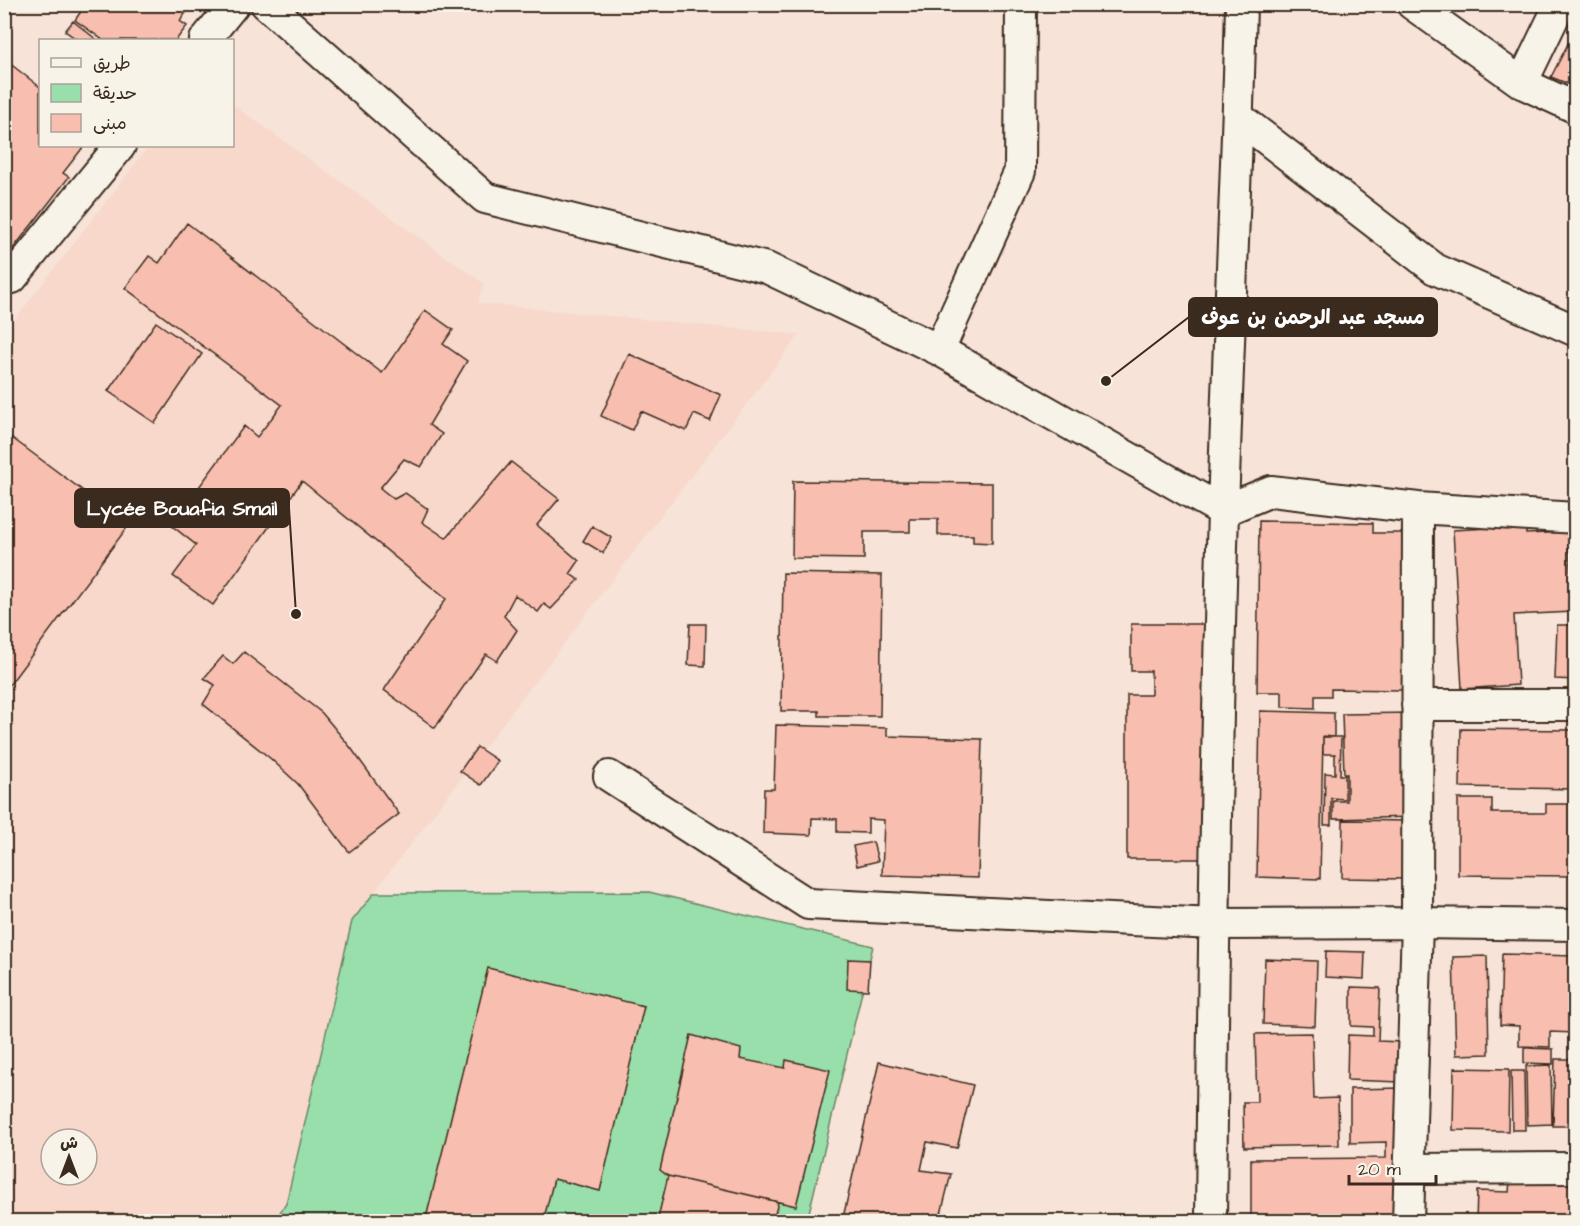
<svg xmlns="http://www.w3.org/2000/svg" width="1580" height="1226" font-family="'Architects Daughter','Playpen Sans Arabic',sans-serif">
	<rect width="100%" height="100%" fill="#f7e3d7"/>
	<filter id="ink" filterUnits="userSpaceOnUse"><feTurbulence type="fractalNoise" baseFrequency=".0167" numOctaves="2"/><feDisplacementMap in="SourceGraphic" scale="12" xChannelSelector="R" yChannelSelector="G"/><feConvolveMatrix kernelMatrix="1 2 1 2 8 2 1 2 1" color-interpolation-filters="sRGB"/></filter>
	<g filter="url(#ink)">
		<path fill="#f7d8cb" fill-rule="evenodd" d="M233 105 483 283 478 303 799 335 352 921 286 1204 273 1221H5L4 334 149 146H232ZM51 1139H87V1175H51Z"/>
		<path fill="#99dfac" stroke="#6a8465" stroke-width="1.5" d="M649 892 873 946 807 1221 273 1222 286 1204 352 921 374 893Z"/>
		<path fill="#f8bfb0" stroke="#3b2a1e" stroke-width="1.5" d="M86 4H192L180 21 187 26 176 40H103L75 20Z
			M73 21 97 40H78L65 31Z
			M1576 28V87L1551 77Z
			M4 59 40 87V146H84L63 173 69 177 5 259Z
			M187 223 382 373 425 310 453 330 443 344 467 361 429 425 442 434 421 467 404 459 380 488 394 499 405 493 428 509 422 522 446 538 511 462 559 499 537 525 579 561 570 574 579 580 551 609 544 604 538 612 515 595 504 616 517 630 497 661 486 654 435 728 384 690 446 599 302 481 213 605 173 576 196 545 171 525 244 426 257 437 282 405 125 288 149 256 159 263Z
			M156 322 202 354 155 423 108 391Z
			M629 354 721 395 710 421 694 414 686 431 641 411 632 430 601 416Z
			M4 432 129 525 4 692Z
			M793 481 992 483V543L973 542V535H938V519H910V532H864V559L792 558Z
			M1259 521 1373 523V533H1405L1404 690 1331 689V696H1315V708L1282 707V692H1257Z
			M592 526 612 538 603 553 583 541Z
			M1526 526V534L1568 532 1573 612 1514 615 1518 685 1462 689 1453 530Z
			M783 573 882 575 880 716H819V711H781Z
			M690 624H706L705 666 688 665Z
			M1131 624H1205V859H1127V695H1151V671H1131Z
			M1557 625H1576V680L1555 679Z
			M244 652 322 713 351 748 399 814 349 852 298 784 271 759 203 704 215 685 204 678 223 656 233 664Z
			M1260 711 1334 713V737L1323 736 1320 879 1257 877Z
			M1411 713 1413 817 1333 819V801H1347V774H1344L1342 714Z
			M776 725 887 728V736L982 739 978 878 882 875 884 820 868 819V833L837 832V819L812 818 811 835 763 833 764 789H774Z
			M1461 729 1576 730V789L1460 787Z
			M1323 737H1341L1340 775H1345V799L1331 798V825H1324L1325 773 1335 774V754H1323Z
			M477 747 498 761 481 785 460 771Z
			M1458 799H1492V813H1546V804H1576V876L1458 875Z
			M1343 820 1407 821 1406 879 1342 878Z
			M873 842 878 861 857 866 853 846Z
			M1326 951 1365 952 1364 979 1325 977Z
			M1502 954 1576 956V1033L1550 1032V1047L1519 1046V1026L1500 1025Z
			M1487 956 1489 1054 1456 1055 1453 957Z
			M848 959 870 960 868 990 847 989Z
			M1265 959 1317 961 1315 1026 1263 1024Z
			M488 968 644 1006 600 1191 554 1179 543 1222H425Z
			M1351 987 1380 988 1378 1041 1402 1042 1401 1082 1347 1080 1348 1035 1373 1036V1027L1351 1026Z
			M1312 1033 1314 1099 1338 1098 1339 1145 1244 1147 1243 1102H1257L1255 1034Z
			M691 1035 741 1049 740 1059 785 1068 786 1060 830 1070 796 1206 668 1176 660 1170Z
			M1524 1048 1553 1049V1064L1524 1063Z
			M1555 1059H1576V1126H1553Z
			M879 1062 973 1085 957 1148 927 1142 921 1170 951 1174 939 1222H842Z
			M1551 1065 1552 1124 1527 1125 1526 1066Z
			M1454 1068 1509 1069 1508 1131 1453 1130Z
			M1511 1071H1524L1525 1130H1512Z
			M1404 1088 1402 1219H1318V1222H1251V1159L1386 1158V1142L1350 1143V1089Z
			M668 1176 778 1202 773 1222H657Z
			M1510 1181 1576 1183V1222H1476L1477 1191 1509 1192Z"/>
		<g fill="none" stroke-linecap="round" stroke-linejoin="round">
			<defs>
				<path id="minor" d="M266 4 485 198 767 268 939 350 1223 511 1271 491 1418 508 1576 518
					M1412 4 1522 83 1576 108
					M205 40 234 4
					M1522 83 1560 4
					M1238 117 1435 269 1576 331
					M4 272 12 278 120 146
					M939 350 1020 171 1021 4
					M1417 705H1576
					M609 776 808 904 1214 924 1417 923 1576 925
					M1409 1169 1576 1168
					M1211 1222C1213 985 1216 748 1223 512 1228 343 1237 174 1241 4
					M1408 1222 1417 923 1418 508"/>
			</defs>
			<use href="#minor" stroke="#3b2a1e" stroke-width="34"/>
			<use href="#minor" stroke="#f7f3e8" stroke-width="30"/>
		</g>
	</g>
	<path fill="none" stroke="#3b2a1e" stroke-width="2" d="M1106 381L1189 317M296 614L289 508"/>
	<g fill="#3b2a1e" stroke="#f7f3e8" stroke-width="2">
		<circle cx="1106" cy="381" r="6"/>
		<circle cx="296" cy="614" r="6"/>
	</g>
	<g fill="#3b2a1e" stroke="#3b2a1e" stroke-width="2">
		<rect x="1189" y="298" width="248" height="38" rx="6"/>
		<rect x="75" y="489" width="214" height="38" rx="6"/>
	</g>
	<g font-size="20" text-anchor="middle" font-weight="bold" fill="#fff">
		<text x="1313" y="324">مسجد عبد الرحمن بن عوف</text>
		<text x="182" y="515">Lycée Bouafia Smail</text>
	</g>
	<rect width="1580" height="1226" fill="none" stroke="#f7f3e8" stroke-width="24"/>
	<rect x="12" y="12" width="1556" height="1202" fill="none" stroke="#3b2a1e" stroke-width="2" filter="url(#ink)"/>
	<rect x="39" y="39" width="195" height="108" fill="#f7f3e8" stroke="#aca397" stroke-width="1.5"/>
	<rect x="51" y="58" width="30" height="9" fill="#f7f3e8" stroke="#aca397" stroke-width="1.5"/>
	<text x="93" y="69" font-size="18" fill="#3b2a1e">طريق</text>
	<rect x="51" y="84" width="30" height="18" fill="#99dfac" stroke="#aca397" stroke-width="1.5"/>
	<text x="93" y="99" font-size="18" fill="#3b2a1e">حديقة</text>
	<rect x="51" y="114" width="30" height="18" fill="#f8bfb0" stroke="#aca397" stroke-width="1.5"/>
	<text x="93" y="129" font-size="18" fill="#3b2a1e">مبنى</text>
	<g transform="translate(69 1157)"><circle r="28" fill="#f7f3e8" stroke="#aca397" stroke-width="1.5"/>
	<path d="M0-4.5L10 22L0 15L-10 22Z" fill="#3b2a1e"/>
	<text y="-9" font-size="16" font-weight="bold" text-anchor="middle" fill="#3b2a1e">ش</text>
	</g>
	<path d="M1349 1175v9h87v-9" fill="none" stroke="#3b2a1e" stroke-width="3"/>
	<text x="1358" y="1175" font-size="18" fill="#3b2a1e" stroke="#f7f3e8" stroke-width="4.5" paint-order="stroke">20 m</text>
</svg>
